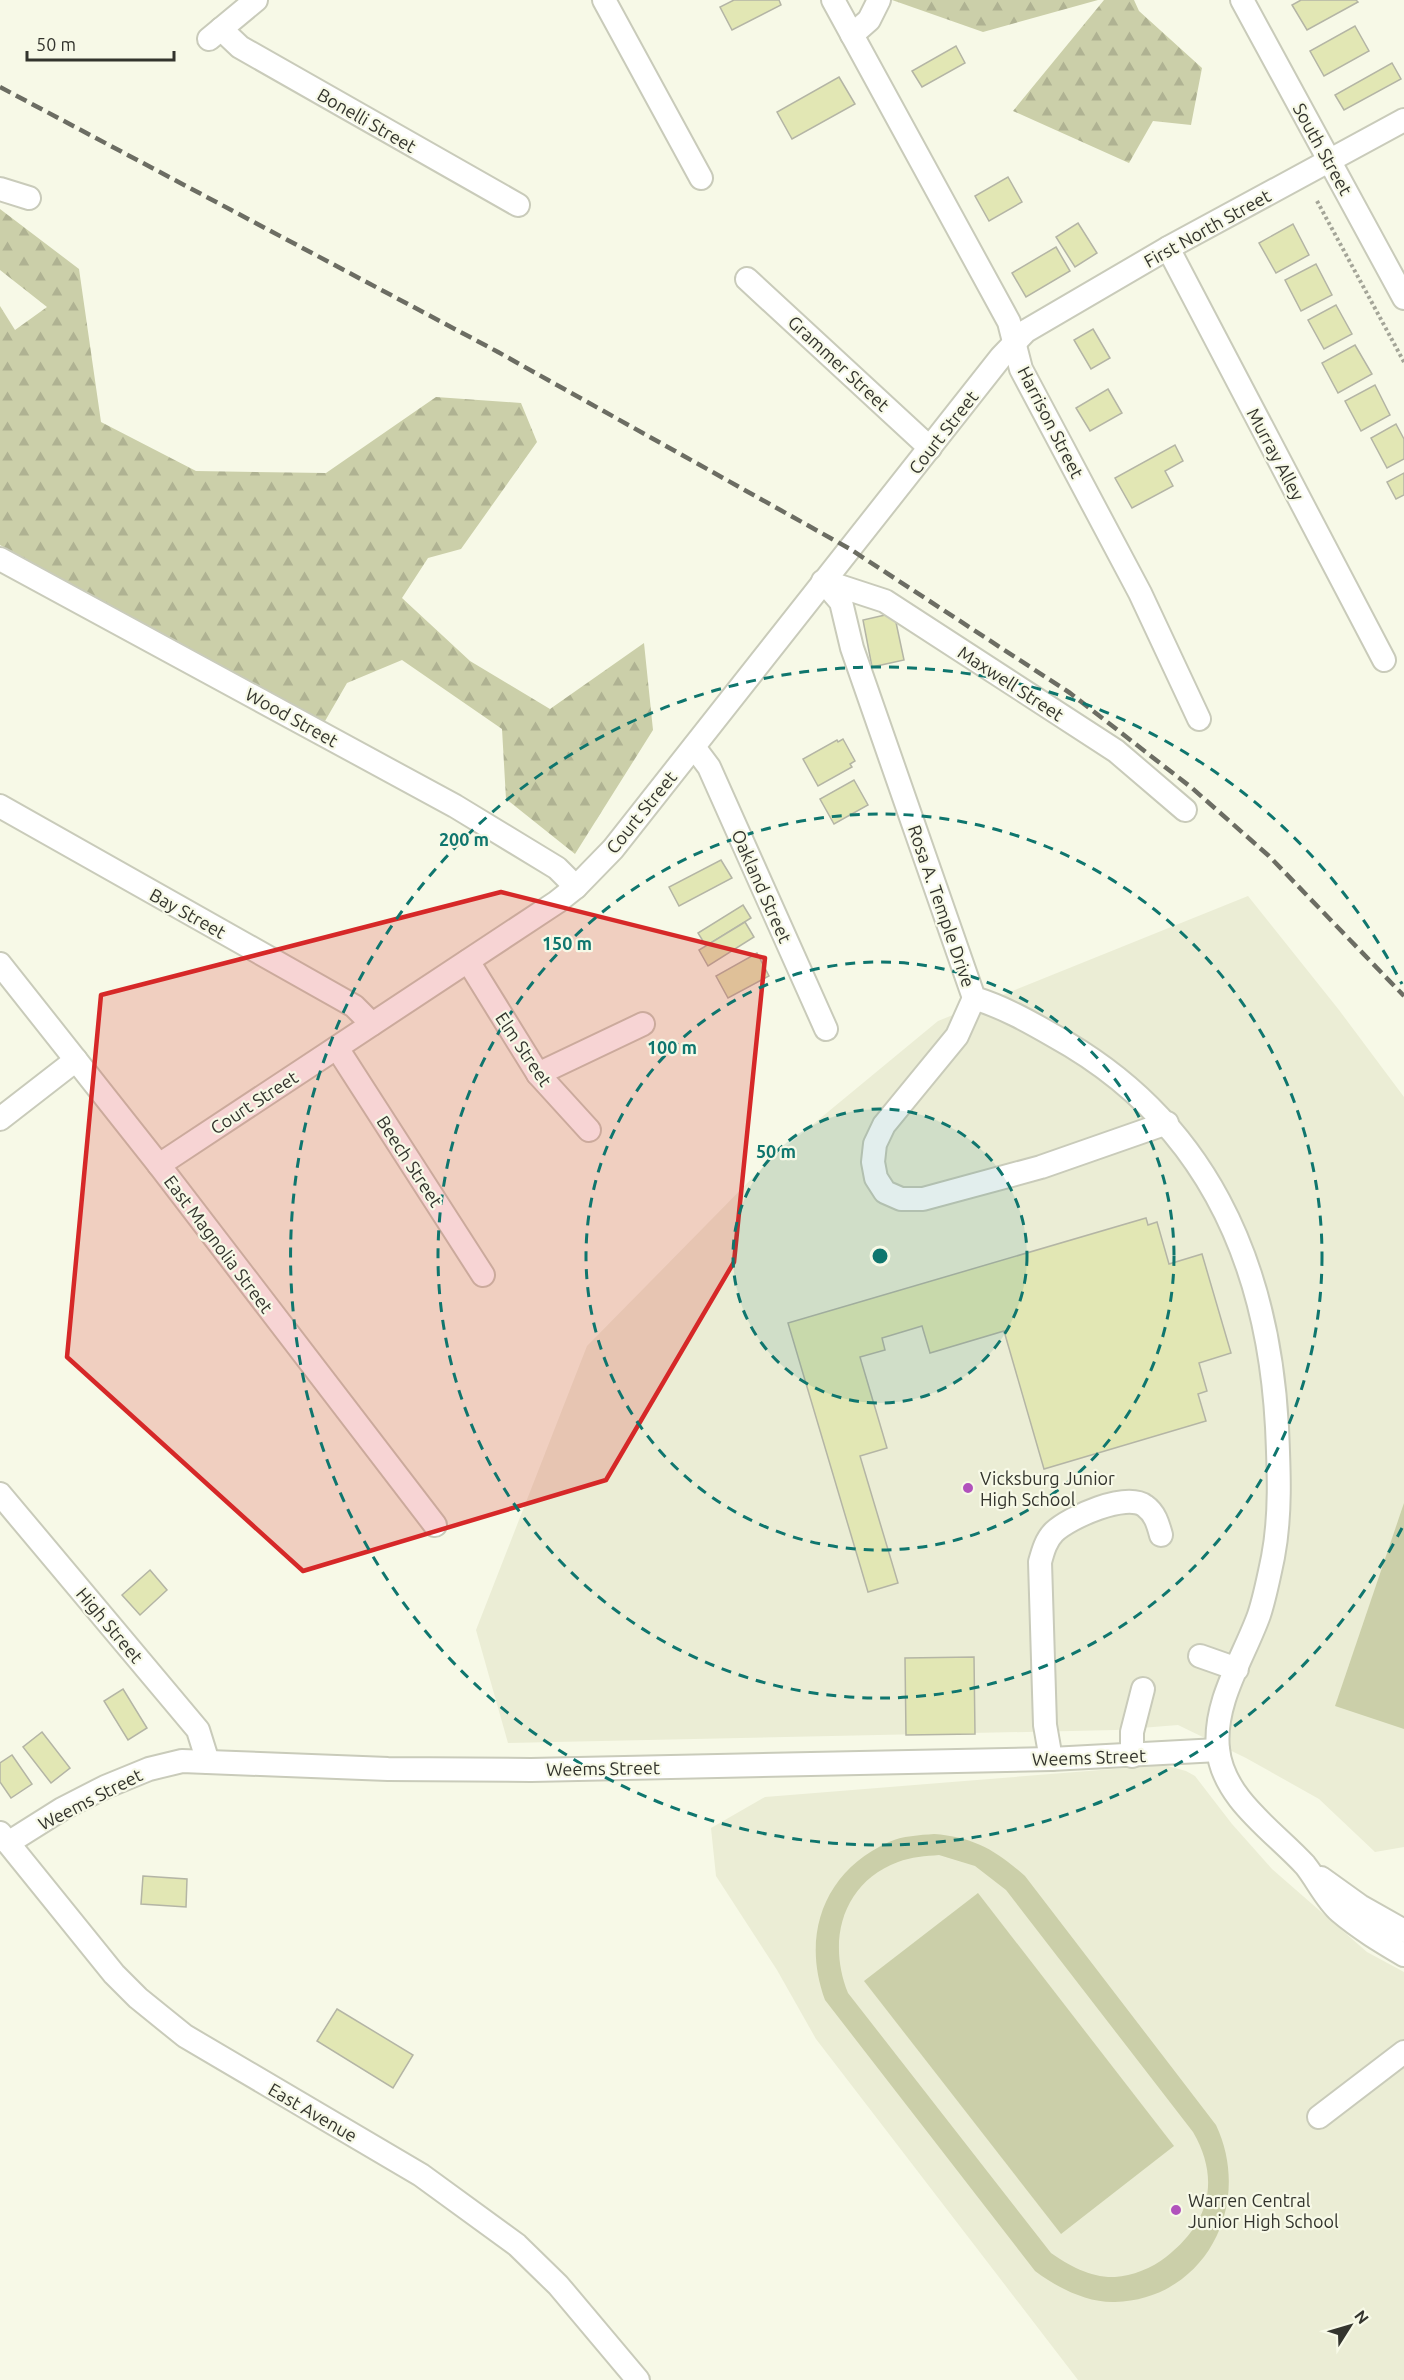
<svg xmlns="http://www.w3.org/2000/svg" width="1404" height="2380" viewBox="0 0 1404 2380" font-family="Ubuntu,sans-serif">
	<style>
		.built { fill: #ebedd5 }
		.green { fill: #cbcfa9; fill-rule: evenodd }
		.forest { fill: url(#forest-firs) }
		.building { fill: #e2e7b4; stroke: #b4b5a5; stroke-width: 1.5 }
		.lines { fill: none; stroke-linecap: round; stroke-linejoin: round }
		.minor-casing { stroke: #c9cbba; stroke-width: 26 }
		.path { stroke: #a4a598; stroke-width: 4; stroke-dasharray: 3 3; stroke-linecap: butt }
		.minor { stroke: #fff; stroke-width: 22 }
		.rail { stroke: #6c6d63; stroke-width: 4.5; stroke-dasharray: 12 6; stroke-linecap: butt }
		.marked { fill: #d62828; fill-opacity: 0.2; stroke: #d62828; stroke-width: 4.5; stroke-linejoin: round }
		.ring { fill: none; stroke: #0f766e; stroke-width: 3; stroke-dasharray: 10 8 }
		.poi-dot { fill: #b152bc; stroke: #f7f9e7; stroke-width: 2 }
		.labels { text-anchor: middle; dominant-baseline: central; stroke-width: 4.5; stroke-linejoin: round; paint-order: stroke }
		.street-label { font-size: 18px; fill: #33342d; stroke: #f7f9e7 }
		.poi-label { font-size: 18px; fill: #33342d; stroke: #f7f9e7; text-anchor: start }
		.centre { fill: #0f766e; stroke: #f7f9e7; stroke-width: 3 }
		.ring-label { font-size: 18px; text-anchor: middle; font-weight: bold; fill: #0f766e; stroke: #f7f9e7; stroke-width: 4.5; stroke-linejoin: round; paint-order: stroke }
	</style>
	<defs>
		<pattern id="forest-firs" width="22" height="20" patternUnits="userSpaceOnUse" patternTransform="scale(1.5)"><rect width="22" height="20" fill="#cbcfa9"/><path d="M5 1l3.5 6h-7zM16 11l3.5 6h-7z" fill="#afb292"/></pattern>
	</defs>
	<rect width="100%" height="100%" fill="#f7f9e7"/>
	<g class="built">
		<polygon points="1248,896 1339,1010 1404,1097 1404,1847 1375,1852 1319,1799 1246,1758 1178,1725 1116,1730 508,1743 476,1630 587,1346 771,1159 938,1021"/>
		<polygon points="1164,1765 1186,1771 1195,1776 1232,1824 1272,1869 1367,1952 1404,1972 1404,2380 1078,2380 816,2039 777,1970 716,1876 711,1828 765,1797"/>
	</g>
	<g class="green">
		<polygon points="1404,1503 1404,1729 1335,1706"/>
		<path d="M934 1834C973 1837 996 1850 1025 1876L1216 2125C1253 2203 1207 2299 1115 2302 1087 2303 1056 2287 1035 2271L825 2000C801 1935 824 1871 889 1842 902 1836 920 1835 934 1834ZM939 1855 975 1866 1006 1890 1193 2132C1221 2180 1209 2224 1166 2257 1152 2268 1132 2276 1115 2277 1092 2278 1069 2266 1051 2253L848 1993C827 1941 842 1883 898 1862 911 1857 926 1856 939 1855Z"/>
		<polygon points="978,1893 1174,2146 1061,2234 864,1981"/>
	</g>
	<g class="forest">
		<polygon points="892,0 1098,0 983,32"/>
		<polygon points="1104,0 1134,0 1139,11 1202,68 1191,125 1153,121 1129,163 1013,111"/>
		<polygon points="0,209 79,269 101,422 196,471 326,473 436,397 521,403 537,442 461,549 428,558 402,598 470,661 550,709 644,643 653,730 575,854 506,799 502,729 402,660 347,683 321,728 0,545 0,306 15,330 47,307 0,270"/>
	</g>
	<g class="building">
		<polygon points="734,0 779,0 781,5 732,30 720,7"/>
		<polygon points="1301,0 1356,0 1358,2 1307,30 1292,5"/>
		<polygon points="1355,26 1369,51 1324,76 1310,51"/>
		<polygon points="956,46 965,63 922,87 912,71"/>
		<polygon points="1392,63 1401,79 1344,110 1335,95"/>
		<polygon points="839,77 855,104 792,139 777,112"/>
		<polygon points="1008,177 1022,202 989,221 975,196"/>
		<polygon points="1078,223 1097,253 1075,267 1056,237"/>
		<polygon points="1293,224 1309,255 1276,273 1259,243"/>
		<polygon points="1056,247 1070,271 1026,297 1012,273"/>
		<polygon points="1316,264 1332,295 1301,311 1285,280"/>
		<polygon points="1336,305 1352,334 1324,349 1308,320"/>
		<polygon points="1093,329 1110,358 1091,369 1074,340"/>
		<polygon points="1355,345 1372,374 1338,393 1322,363"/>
		<polygon points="1375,385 1390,415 1361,431 1345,401"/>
		<polygon points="1108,389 1122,413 1090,431 1076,408"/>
		<polygon points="1396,424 1404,439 1404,459 1387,468 1371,438"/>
		<polygon points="1175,445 1183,461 1165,471 1173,486 1132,508 1115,478"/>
		<polygon points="1404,473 1404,495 1396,499 1387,482"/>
		<polygon points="894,613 904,660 872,667 863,620"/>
		<polygon points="843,739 855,761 850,764 852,767 818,786 803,759 837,740 838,742"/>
		<polygon points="854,780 868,805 834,824 820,799"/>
		<polygon points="721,860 732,878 679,906 669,887"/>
		<polygon points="743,905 751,918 706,946 698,933"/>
		<polygon points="745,922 754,937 708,966 699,950"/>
		<polygon points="757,953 769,976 728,998 716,976"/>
		<polygon points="1146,1218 1148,1225 1157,1222 1169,1264 1202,1254 1231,1353 1199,1363 1207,1391 1198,1394 1206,1421 1044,1469 1004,1331 930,1353 922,1326 882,1338 885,1350 860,1357 887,1448 860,1456 898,1583 868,1592 788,1323"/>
		<polygon points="150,1570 167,1590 140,1615 122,1595"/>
		<polygon points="974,1657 975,1734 906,1735 905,1658"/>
		<polygon points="123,1689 147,1728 128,1740 104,1701"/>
		<polygon points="42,1732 70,1768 51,1783 23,1747"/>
		<polygon points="12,1755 32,1784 11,1798 0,1782 0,1763"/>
		<polygon points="143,1876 187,1879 186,1907 141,1904"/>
		<polygon points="337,2009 413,2055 393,2088 317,2041"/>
	</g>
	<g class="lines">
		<g class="minor-casing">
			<g id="minor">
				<polyline points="604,0 701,178"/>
				<polyline points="833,0 1009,322 1021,369 1140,593 1199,719"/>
				<polyline points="1242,0 1404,298"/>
				<polyline points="221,29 240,47 518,205"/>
				<polyline points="852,35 869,20 879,0"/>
				<polyline points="209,39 256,0"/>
				<polyline points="0,189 29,198"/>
				<polyline points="1168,248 1384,660"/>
				<polyline points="747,279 930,448"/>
				<polyline points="0,559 455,806 557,868 576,887"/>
				<path d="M823 581 841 602 852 648 974 998C1003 1007 1028 1021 1054 1036 1205 1119 1268 1261 1277 1427 1279 1471 1281 1515 1273 1557 1269 1576 1265 1597 1259 1615 1244 1657 1213 1702 1218 1749 1223 1799 1274 1831 1305 1865 1317 1880 1326 1900 1340 1912 1360 1929 1382 1942 1404 1955"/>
				<polyline points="824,581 885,601 1116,751 1185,810"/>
				<polyline points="694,747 709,767 826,1029"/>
				<polyline points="0,806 354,1006 372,1024"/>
				<polyline points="468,961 538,1074 589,1130"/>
				<polyline points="0,964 159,1165 435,1525"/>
				<polyline points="974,998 957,1036 884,1125 875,1144 873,1162 876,1178 885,1192 901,1199 923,1199 1041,1167 1167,1123"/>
				<polyline points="337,1048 483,1275"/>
				<polyline points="538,1074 643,1024"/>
				<polyline points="0,1119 76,1060"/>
				<polyline points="159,1165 557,902 576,887 613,849 1001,357 1026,331 1168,248 1404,120"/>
				<polyline points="0,1494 198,1730 208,1762"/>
				<polyline points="1200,1656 1237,1669"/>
				<polyline points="1132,1756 1132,1732 1143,1689"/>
				<path d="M1051 1759 1045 1725 1040 1562C1043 1551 1046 1540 1054 1532 1070 1517 1126 1492 1145 1506 1155 1513 1158 1524 1161 1535"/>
				<polyline points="0,1833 114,1974 138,1998 185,2036 421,2175 517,2245 558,2285 638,2380"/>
				<polyline points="8,1843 62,1809 105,1787 149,1769 182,1761 388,1769 531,1770 1051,1759 1218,1750"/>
				<polyline points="1321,1878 1360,1906 1404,1931"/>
				<polyline points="1319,2117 1404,2052"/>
			</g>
		</g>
		<polyline class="path" points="1317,201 1404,362"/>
		<use href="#minor" class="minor"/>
		<polyline class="rail" points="0,87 498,352 850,549 1070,693 1192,788 1269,856 1404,996"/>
	</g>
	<path class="marked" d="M501 892 765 958 734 1262 606 1480 303 1571 67 1357 101 995Z"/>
	<circle cx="880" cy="1256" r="147" fill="#0f766e" fill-opacity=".12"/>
	<g class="ring">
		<circle cx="880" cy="1256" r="147"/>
		<circle cx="880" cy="1256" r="294"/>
		<circle cx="880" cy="1256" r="442"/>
		<path d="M1402 1528A589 589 0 1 1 1402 984"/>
	</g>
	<g class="poi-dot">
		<circle cx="968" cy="1488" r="6"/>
		<circle cx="1176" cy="2210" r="6"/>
	</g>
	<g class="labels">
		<g class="street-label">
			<text transform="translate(367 120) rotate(30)">Bonelli Street</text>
			<text transform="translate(1323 149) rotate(61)">South Street</text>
			<text transform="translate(1207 228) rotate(-29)">First North Street</text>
			<text transform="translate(839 363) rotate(43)">Grammer Street</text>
			<text transform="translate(1051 422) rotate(63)">Harrison Street</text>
			<text transform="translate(943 432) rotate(-52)">Court Street</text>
			<text transform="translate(1276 454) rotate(62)">Murray Alley</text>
			<text transform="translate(1011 683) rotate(33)">Maxwell Street</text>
			<text transform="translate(292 717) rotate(29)">Wood Street</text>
			<text transform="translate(641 812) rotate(-51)">Court Street</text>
			<text transform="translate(762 886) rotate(66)">Oakland Street</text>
			<text transform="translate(942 906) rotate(71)">Rosa A. Temple Drive</text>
			<text transform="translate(188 913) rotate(29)">Bay Street</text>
			<text transform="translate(524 1049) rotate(56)">Elm Street</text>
			<text transform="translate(254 1102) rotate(-33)">Court Street</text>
			<text transform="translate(410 1161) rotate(57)">Beech Street</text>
			<text transform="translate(219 1244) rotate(53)">East Magnolia Street</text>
			<text transform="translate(110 1625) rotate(50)">High Street</text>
			<text transform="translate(1089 1757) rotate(-2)">Weems Street</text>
			<text transform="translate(603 1768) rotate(-1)">Weems Street</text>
			<text transform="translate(90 1799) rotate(-27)">Weems Street</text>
			<text transform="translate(313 2112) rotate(30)">East Avenue</text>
		</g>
		<g class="poi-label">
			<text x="980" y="1478">Vicksburg Junior<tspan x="980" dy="21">High School</tspan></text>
			<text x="1188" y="2200">Warren Central<tspan x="1188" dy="21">Junior High School</tspan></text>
		</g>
	</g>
	<circle cx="880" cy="1256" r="9" class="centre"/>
	<g class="ring-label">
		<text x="464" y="846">200 m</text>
		<text x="567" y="950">150 m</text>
		<text x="672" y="1054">100 m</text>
		<text x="776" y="1158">50 m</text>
	</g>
	<g transform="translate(1350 2326) rotate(53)" stroke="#f7f9e7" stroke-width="4.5" paint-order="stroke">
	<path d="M0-4.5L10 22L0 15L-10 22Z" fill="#33342d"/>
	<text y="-9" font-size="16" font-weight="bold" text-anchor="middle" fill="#33342d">N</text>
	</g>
	<path d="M27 51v9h147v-9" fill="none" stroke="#33342d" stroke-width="3"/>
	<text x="36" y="51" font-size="18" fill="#33342d" stroke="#f7f9e7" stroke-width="4.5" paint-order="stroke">50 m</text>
</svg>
